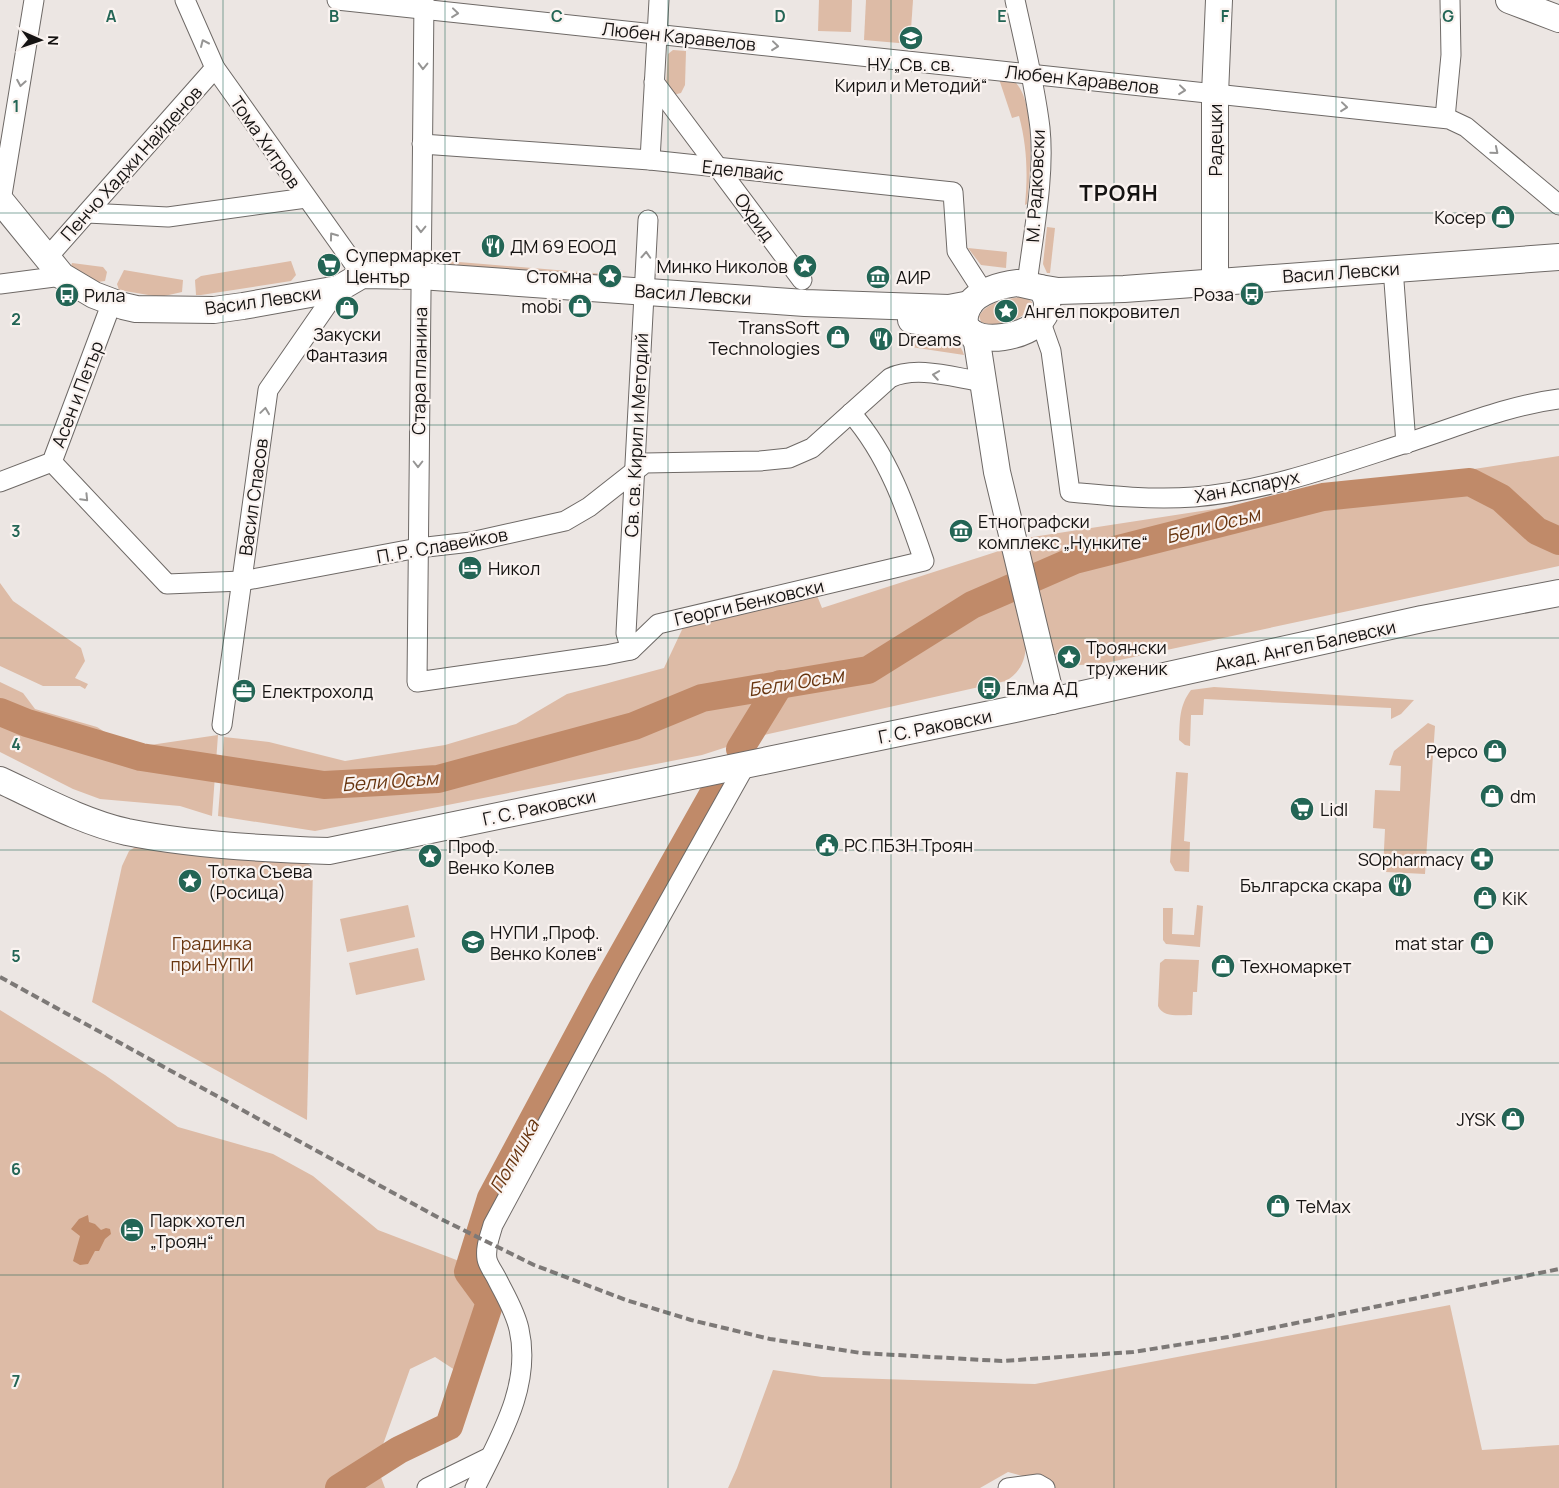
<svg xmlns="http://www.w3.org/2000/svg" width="1559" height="1488" viewBox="0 0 1559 1488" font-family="Manrope,sans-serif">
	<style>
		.green { fill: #ddbba6 }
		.water { fill: #c08a69 }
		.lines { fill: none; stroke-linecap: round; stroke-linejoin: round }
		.river { stroke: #c08a69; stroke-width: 28 }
		.street-casing { stroke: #6e6966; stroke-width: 21 }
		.secondary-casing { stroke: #6e6966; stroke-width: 28 }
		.street { stroke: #fff; stroke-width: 19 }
		.secondary { stroke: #fff; stroke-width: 26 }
		.rail { stroke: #7d7977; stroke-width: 4; stroke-dasharray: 8 4; stroke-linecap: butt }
		.oneway { stroke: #969594 }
		.grid { fill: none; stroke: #236555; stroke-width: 1; stroke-opacity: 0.55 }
		.labels { text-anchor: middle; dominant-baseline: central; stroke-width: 4.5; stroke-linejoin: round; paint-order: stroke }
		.street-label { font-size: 18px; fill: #151312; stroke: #faf3f0 }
		.poi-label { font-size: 18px; fill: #151312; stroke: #faf3f0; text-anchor: start }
		.park-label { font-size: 18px; fill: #693610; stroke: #faf3f0 }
		.water-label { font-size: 19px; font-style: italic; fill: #67340e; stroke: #faf3f0 }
		.district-label { font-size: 22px; font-weight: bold; letter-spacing: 1px; fill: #151312; stroke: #faf3f0 }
		.grid-label { font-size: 16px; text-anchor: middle; font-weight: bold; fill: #236555; stroke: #faf3f0; stroke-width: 4.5; stroke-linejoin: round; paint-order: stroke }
	</style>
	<rect width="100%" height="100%" fill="#ece6e3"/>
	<g class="green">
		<polygon points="819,0 852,0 851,32 818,31"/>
		<polygon points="866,0 913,0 910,44 864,40"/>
		<polygon points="673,50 686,51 685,85 681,93 673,95 666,84 668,54"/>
		<path d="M999 79 1015 82C1037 103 1030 175 1027 204L1025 205C1028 174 1027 146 1019 116L1012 118Z"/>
		<polygon points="1047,227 1055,228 1050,273 1047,273 1043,264"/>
		<polygon points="968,248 1007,252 1006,268 981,265"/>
		<polygon points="291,261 296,275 291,281 201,295 196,295 195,280 201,276"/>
		<polygon points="447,261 617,275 617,277 446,266"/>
		<polygon points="72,263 103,267 107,272 105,281 98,282 71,266"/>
		<polygon points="124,270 183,280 182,292 160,297 119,290 117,284"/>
		<path d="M1019 297 1027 298 1032 302V308C1021 320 997 329 981 322L979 316C986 303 1005 299 1019 297Z"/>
		<path d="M912 333C930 335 959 334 964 355L911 347Z"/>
		<polygon points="1559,456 1559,566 1101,664 1078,665 1073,652 1054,655 1026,538"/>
		<path d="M1002 550 1026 645C1025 662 1020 672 1006 681L764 735 702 755 315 831 218 816 224 737 269 742 345 761 445 745 516 724 567 694 664 668 688 617 814 588 822 608Z"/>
		<polygon points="0,583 13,601 81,648 85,661 75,678 88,684 85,689 80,686 43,686 0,666"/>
		<polygon points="0,682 23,693 35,709 97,727 130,748 218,735 212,816 180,806 100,799 73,789 0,752"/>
		<path d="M1214 687 1414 700 1401 714 1391 719V708L1204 699 1203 715H1191L1190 746 1185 745 1179 740C1180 720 1179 706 1191 690Z"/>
		<polygon points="1428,723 1435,726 1425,874 1386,872 1383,870 1385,829 1373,828 1375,790 1400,791 1401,766 1389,765 1394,751"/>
		<polygon points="1176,772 1188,773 1184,841 1190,842 1189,872 1175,871 1170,862"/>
		<polygon points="717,786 722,789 498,1215 482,1205 677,837 711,788"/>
		<polygon points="137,846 307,863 313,868 307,1120 92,1002 122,866 129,851"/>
		<polygon points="408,905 415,937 347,952 340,919"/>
		<polygon points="1197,905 1203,906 1200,947 1166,944 1163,940 1163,908 1173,908 1172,934 1194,935"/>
		<polygon points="418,948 425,980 356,995 349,963"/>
		<path d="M1165 959 1199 960 1197 992H1193L1192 1015C1180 1015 1163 1018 1158 1006L1160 963Z"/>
		<polygon points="0,1010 105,1075 178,1127 273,1154 313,1176 378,1230 480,1269 479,1287 483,1315 461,1374 435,1357 410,1369 376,1464 385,1488 0,1488"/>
		<polygon points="1450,1305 1482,1450 1559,1445 1559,1488 1055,1488 1053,1484 1008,1472 980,1488 728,1488 737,1468 773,1370 822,1377 1035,1384"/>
	</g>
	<polygon class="water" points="88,1215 89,1222 95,1224 101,1230 106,1228 110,1229 111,1234 105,1239 99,1251 95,1251 88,1264 80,1265 73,1261 80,1236 71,1229 79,1219"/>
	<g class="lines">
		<g class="river">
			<polyline points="0,712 27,723 141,757 324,785 438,779 634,726 702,698 868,670 972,605 1075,560 1323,497 1470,482 1501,498 1537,531 1559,541"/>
			<polyline points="740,749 780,684"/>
			<polyline points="339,1488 399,1450 449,1426 490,1302 468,1272 491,1198 602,991 716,789"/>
		</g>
		<g class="street-casing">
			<g id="street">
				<polyline points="185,0 215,68 362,275"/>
				<polyline points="337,0 1449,119 1466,127 1559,205"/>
				<path d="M424 0 417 682 606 655 631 650 658 624 924 561C906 508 888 455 851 413"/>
				<path d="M1015 0C1024 42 1035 85 1040 128 1045 176 1033 235 1027 284"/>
				<polyline points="654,82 802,280"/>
				<polyline points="1445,118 1451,55 1450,0"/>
				<polyline points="422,144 650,160 953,192 957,251 984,293"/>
				<polyline points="650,160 659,0"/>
				<polyline points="1,201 34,0"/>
				<polyline points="87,213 168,217 306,198"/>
				<polyline points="46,259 215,68"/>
				<polyline points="1393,268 1406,444"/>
				<polyline points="0,284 62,276"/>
				<path d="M1040 320 1051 351 1070 492C1111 496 1153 500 1194 497 1266 491 1335 466 1403 444 1455 428 1504 406 1559 399"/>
				<path d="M52 462 167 584 242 581 418 548 471 542 565 521 589 507 645 463 760 461 789 458 812 448 890 378C917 365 955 378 984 382"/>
				<polyline points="0,482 52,462 112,302"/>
				<polyline points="631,650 626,633 648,220"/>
				<polyline points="222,725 268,390 338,289"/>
				<polyline points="427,1488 490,1457"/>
				<path d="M475 1488C499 1439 532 1386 519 1329 515 1311 505 1295 497 1279 494 1273 488 1265 487 1259 485 1247 490 1236 493 1225L631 969 746 764"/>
				<polyline points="1008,1488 1038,1484 1045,1488"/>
			</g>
		</g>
		<g class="secondary-casing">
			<g id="secondary">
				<polyline points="1509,0 1559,19"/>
				<polyline points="0,200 62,276 94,295 123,306 136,309 214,310 243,306 338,289 362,275 420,276 805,303 949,308 970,304"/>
				<polyline points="1215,281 1215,94 1219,0"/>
				<path d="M1018 283 1040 288C1042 291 1045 294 1046 298 1060 340 944 357 968 307 976 291 1002 285 1018 283Z"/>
				<polyline points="1040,288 1058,291 1124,289 1559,257"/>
				<polyline points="911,320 961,329 971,332 977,342 997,472 1052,701"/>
				<path d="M0 780C41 799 83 822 127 832 191 845 264 849 329 851L1015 709 1422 619 1559 593"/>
			</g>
		</g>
		<use href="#street" class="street"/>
		<use href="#secondary" class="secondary"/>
		<polyline class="rail" points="0,977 439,1218 534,1265 626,1300 691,1320 770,1339 861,1353 1002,1361 1133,1352 1228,1337 1559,1269"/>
	</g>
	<defs><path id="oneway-chevron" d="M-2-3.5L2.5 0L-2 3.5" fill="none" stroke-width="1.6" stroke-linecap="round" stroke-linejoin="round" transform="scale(1.25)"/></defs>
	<g class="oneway">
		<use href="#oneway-chevron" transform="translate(455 13) rotate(6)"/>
		<use href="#oneway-chevron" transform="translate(204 43) rotate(-114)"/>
		<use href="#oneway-chevron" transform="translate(775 46) rotate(6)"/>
		<use href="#oneway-chevron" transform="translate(423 66) rotate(91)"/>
		<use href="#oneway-chevron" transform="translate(21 83) rotate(100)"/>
		<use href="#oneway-chevron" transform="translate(1182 90) rotate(6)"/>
		<use href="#oneway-chevron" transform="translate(1344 107) rotate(6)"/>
		<use href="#oneway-chevron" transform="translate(1495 151) rotate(40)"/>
		<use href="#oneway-chevron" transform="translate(421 229) rotate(91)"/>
		<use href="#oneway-chevron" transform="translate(333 236) rotate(-126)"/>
		<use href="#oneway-chevron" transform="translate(646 255) rotate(-87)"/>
		<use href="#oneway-chevron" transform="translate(936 375) rotate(-171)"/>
		<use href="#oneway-chevron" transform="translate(265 411) rotate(-82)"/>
		<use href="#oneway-chevron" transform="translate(418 464) rotate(90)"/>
		<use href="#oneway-chevron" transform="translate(85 498) rotate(46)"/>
	</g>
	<path class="grid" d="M223 0V1488M445 0V1488M668 0V1488M891 0V1488M1114 0V1488M1336 0V1488M0 213H1559M0 425H1559M0 638H1559M0 850H1559M0 1063H1559M0 1275H1559"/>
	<defs>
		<g id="school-disc" transform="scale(1.25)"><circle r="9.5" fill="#236555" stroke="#faf3f0"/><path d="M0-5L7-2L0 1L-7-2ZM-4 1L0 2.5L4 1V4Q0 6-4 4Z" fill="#fff"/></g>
		<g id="shop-disc" transform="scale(1.25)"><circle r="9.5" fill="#236555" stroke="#faf3f0"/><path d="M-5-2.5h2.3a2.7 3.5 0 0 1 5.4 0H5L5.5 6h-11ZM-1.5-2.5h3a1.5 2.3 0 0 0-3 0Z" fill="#fff"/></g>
		<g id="restaurant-disc" transform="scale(1.25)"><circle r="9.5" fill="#236555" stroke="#faf3f0"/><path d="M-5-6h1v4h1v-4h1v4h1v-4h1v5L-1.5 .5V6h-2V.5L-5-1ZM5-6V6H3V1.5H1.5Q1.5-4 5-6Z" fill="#fff"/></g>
		<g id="supermarket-disc" transform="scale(1.25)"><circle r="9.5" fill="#236555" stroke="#faf3f0"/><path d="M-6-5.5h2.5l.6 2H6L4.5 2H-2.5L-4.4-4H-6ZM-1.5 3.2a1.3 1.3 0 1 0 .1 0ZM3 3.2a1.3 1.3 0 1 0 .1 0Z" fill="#fff"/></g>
		<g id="sight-disc" transform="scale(1.25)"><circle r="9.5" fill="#236555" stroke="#faf3f0"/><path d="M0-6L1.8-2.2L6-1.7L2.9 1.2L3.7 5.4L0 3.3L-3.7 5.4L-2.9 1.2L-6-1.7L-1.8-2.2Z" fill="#fff"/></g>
		<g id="museum-disc" transform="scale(1.25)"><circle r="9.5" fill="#236555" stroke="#faf3f0"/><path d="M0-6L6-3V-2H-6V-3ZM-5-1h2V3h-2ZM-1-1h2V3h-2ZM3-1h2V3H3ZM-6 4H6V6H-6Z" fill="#fff"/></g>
		<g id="bus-disc" transform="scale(1.25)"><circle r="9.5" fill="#236555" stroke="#faf3f0"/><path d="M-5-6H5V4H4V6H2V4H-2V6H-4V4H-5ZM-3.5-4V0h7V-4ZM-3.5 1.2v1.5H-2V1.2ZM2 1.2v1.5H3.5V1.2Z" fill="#fff"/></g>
		<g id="hotel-disc" transform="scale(1.25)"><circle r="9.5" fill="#236555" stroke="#faf3f0"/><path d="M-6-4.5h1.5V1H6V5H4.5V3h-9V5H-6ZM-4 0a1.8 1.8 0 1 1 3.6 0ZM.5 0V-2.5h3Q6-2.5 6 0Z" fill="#fff"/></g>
		<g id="office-disc" transform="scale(1.25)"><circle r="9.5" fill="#236555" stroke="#faf3f0"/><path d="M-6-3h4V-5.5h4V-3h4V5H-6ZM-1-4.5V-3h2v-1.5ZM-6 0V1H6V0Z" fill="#fff"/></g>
		<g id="civic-disc" transform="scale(1.25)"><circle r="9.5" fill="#236555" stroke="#faf3f0"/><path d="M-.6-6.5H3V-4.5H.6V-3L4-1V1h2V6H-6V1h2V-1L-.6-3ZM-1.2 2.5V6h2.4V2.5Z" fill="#fff"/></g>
		<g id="pharmacy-disc" transform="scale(1.25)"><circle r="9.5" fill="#236555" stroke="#faf3f0"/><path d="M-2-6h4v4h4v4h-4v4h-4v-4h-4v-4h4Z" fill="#fff"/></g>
	</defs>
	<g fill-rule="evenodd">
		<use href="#school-disc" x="911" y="38"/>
		<use href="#shop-disc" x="1503" y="217"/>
		<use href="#restaurant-disc" x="493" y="246"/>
		<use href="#supermarket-disc" x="329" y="265"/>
		<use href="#sight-disc" x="805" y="266"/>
		<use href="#sight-disc" x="610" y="276"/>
		<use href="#museum-disc" x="878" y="277"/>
		<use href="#bus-disc" x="1252" y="294"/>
		<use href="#bus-disc" x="67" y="295"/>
		<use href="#shop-disc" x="580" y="306"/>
		<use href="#shop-disc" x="347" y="308"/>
		<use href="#sight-disc" x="1006" y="311"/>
		<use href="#shop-disc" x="838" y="337"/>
		<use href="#restaurant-disc" x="881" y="339"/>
		<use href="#museum-disc" x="961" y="531"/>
		<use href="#hotel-disc" x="470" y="568"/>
		<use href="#sight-disc" x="1069" y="657"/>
		<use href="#bus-disc" x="989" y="688"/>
		<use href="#office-disc" x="244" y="691"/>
		<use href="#shop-disc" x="1495" y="751"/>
		<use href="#shop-disc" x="1492" y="796"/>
		<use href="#supermarket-disc" x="1302" y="809"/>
		<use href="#civic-disc" x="827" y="845"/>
		<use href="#sight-disc" x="430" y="856"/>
		<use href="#pharmacy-disc" x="1482" y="859"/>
		<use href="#sight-disc" x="190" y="881"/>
		<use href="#restaurant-disc" x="1400" y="885"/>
		<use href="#shop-disc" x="1485" y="898"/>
		<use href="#school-disc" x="473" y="942"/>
		<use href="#shop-disc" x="1482" y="943"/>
		<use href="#shop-disc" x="1223" y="966"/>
		<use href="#shop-disc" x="1513" y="1119"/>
		<use href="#shop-disc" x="1278" y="1206"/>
		<use href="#hotel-disc" x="132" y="1230"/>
	</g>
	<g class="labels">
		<g class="street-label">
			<text transform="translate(679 36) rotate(6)">Любен Каравелов</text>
			<text transform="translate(1082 79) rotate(6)">Любен Каравелов</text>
			<text transform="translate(1215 140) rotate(-90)">Радецки</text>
			<text transform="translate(266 142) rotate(55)">Тома Хитров</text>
			<text transform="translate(131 163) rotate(-48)">Пенчо Хаджи Найденов</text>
			<text transform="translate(743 170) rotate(6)">Еделвайс</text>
			<text transform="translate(1035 186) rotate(-87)">М. Радковски</text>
			<text transform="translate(755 217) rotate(54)">Охрид</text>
			<text transform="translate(1341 272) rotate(-4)">Васил Левски</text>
			<text transform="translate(693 294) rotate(4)">Васил Левски</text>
			<text transform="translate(263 300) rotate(-8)">Васил Левски</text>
			<text transform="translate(419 371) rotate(-89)">Стара планина</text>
			<text transform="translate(77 394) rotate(-69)">Асен и Петър</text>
			<text transform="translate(636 435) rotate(-87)">Св. св. Кирил и Методий</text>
			<text transform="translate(1247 486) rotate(-11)">Хан Аспарух</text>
			<text transform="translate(253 497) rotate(-82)">Васил Спасов</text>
			<text transform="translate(442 545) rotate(-10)">П. Р. Славейков</text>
			<text transform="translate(749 602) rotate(-13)">Георги Бенковски</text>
			<text transform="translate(1305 645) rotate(-12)">Акад. Ангел Балевски</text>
			<text transform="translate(935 726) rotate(-11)">Г. С. Раковски</text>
			<text transform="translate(539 807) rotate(-12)">Г. С. Раковски</text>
		</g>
		<g class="poi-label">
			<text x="911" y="64" text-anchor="middle">НУ „Св. св.<tspan x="911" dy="21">Кирил и Методий“</tspan></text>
			<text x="1486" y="217" text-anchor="end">Косер</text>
			<text x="510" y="246">ДМ 69 ЕООД</text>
			<text x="346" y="255">Супермаркет<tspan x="346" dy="21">Център</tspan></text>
			<text x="788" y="266" text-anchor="end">Минко Николов</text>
			<text x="592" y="276" text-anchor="end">Стомна</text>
			<text x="896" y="277">АИР</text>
			<text x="1234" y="294" text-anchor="end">Роза</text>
			<text x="84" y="295">Рила</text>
			<text x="562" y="306" text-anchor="end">mobi</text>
			<text x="1024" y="311">Ангел покровител</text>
			<text x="820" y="327" text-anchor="end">TransSoft<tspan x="820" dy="21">Technologies</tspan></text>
			<text x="347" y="334" text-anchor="middle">Закуски<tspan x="347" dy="21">Фантазия</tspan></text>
			<text x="898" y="339">Dreams</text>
			<text x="978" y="521">Етнографски<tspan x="978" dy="21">комплекс „Нунките“</tspan></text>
			<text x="488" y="568">Никол</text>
			<text x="1086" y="647">Троянски<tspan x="1086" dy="21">труженик</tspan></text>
			<text x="1006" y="688">Елма АД</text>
			<text x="262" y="691">Електрохолд</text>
			<text x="1478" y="751" text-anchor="end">Pepco</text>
			<text x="1510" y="796">dm</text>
			<text x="1320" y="809">Lidl</text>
			<text x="844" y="845">РС ПБЗН Троян</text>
			<text x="448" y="846">Проф.<tspan x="448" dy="21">Венко Колев</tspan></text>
			<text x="1464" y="859" text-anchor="end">SOpharmacy</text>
			<text x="208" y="871">Тотка Съева<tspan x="208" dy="21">(Росица)</tspan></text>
			<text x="1382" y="885" text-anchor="end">Българска скара</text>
			<text x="1502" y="898">KiK</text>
			<text x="490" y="932">НУПИ „Проф.<tspan x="490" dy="21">Венко Колев“</tspan></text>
			<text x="1464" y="943" text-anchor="end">mat star</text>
			<text x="1240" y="966">Техномаркет</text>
			<text x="1496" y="1119" text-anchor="end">JYSK</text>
			<text x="1296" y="1206">ТеМах</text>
			<text x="150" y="1220">Парк хотел<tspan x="150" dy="21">„Троян“</tspan></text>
		</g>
		<g class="park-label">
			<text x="212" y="943">Градинка<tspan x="212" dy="21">при НУПИ</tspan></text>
		</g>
		<g class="water-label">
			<text transform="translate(1213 525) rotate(-14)">Бели Осъм</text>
			<text transform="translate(796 682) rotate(-9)">Бели Осъм</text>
			<text transform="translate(390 781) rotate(-4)">Бели Осъм</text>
			<text transform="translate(514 1156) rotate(-61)">Попишка</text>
		</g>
		<g class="district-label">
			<text x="1119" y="193">ТРОЯН</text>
		</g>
	</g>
	<g class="grid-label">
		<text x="111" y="22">A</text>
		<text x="334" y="22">B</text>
		<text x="557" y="22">C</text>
		<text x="780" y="22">D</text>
		<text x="1002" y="22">E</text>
		<text x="1225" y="22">F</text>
		<text x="1448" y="22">G</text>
		<text x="16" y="112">1</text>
		<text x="16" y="325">2</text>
		<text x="16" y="537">3</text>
		<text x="16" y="750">4</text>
		<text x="16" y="962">5</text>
		<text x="16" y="1175">6</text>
		<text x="16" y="1387">7</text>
	</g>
	<g transform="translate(40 40) rotate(92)" stroke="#faf3f0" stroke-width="4" paint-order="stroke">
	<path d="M0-4L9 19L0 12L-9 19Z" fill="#151312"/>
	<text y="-8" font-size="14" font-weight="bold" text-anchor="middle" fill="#151312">N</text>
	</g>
</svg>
